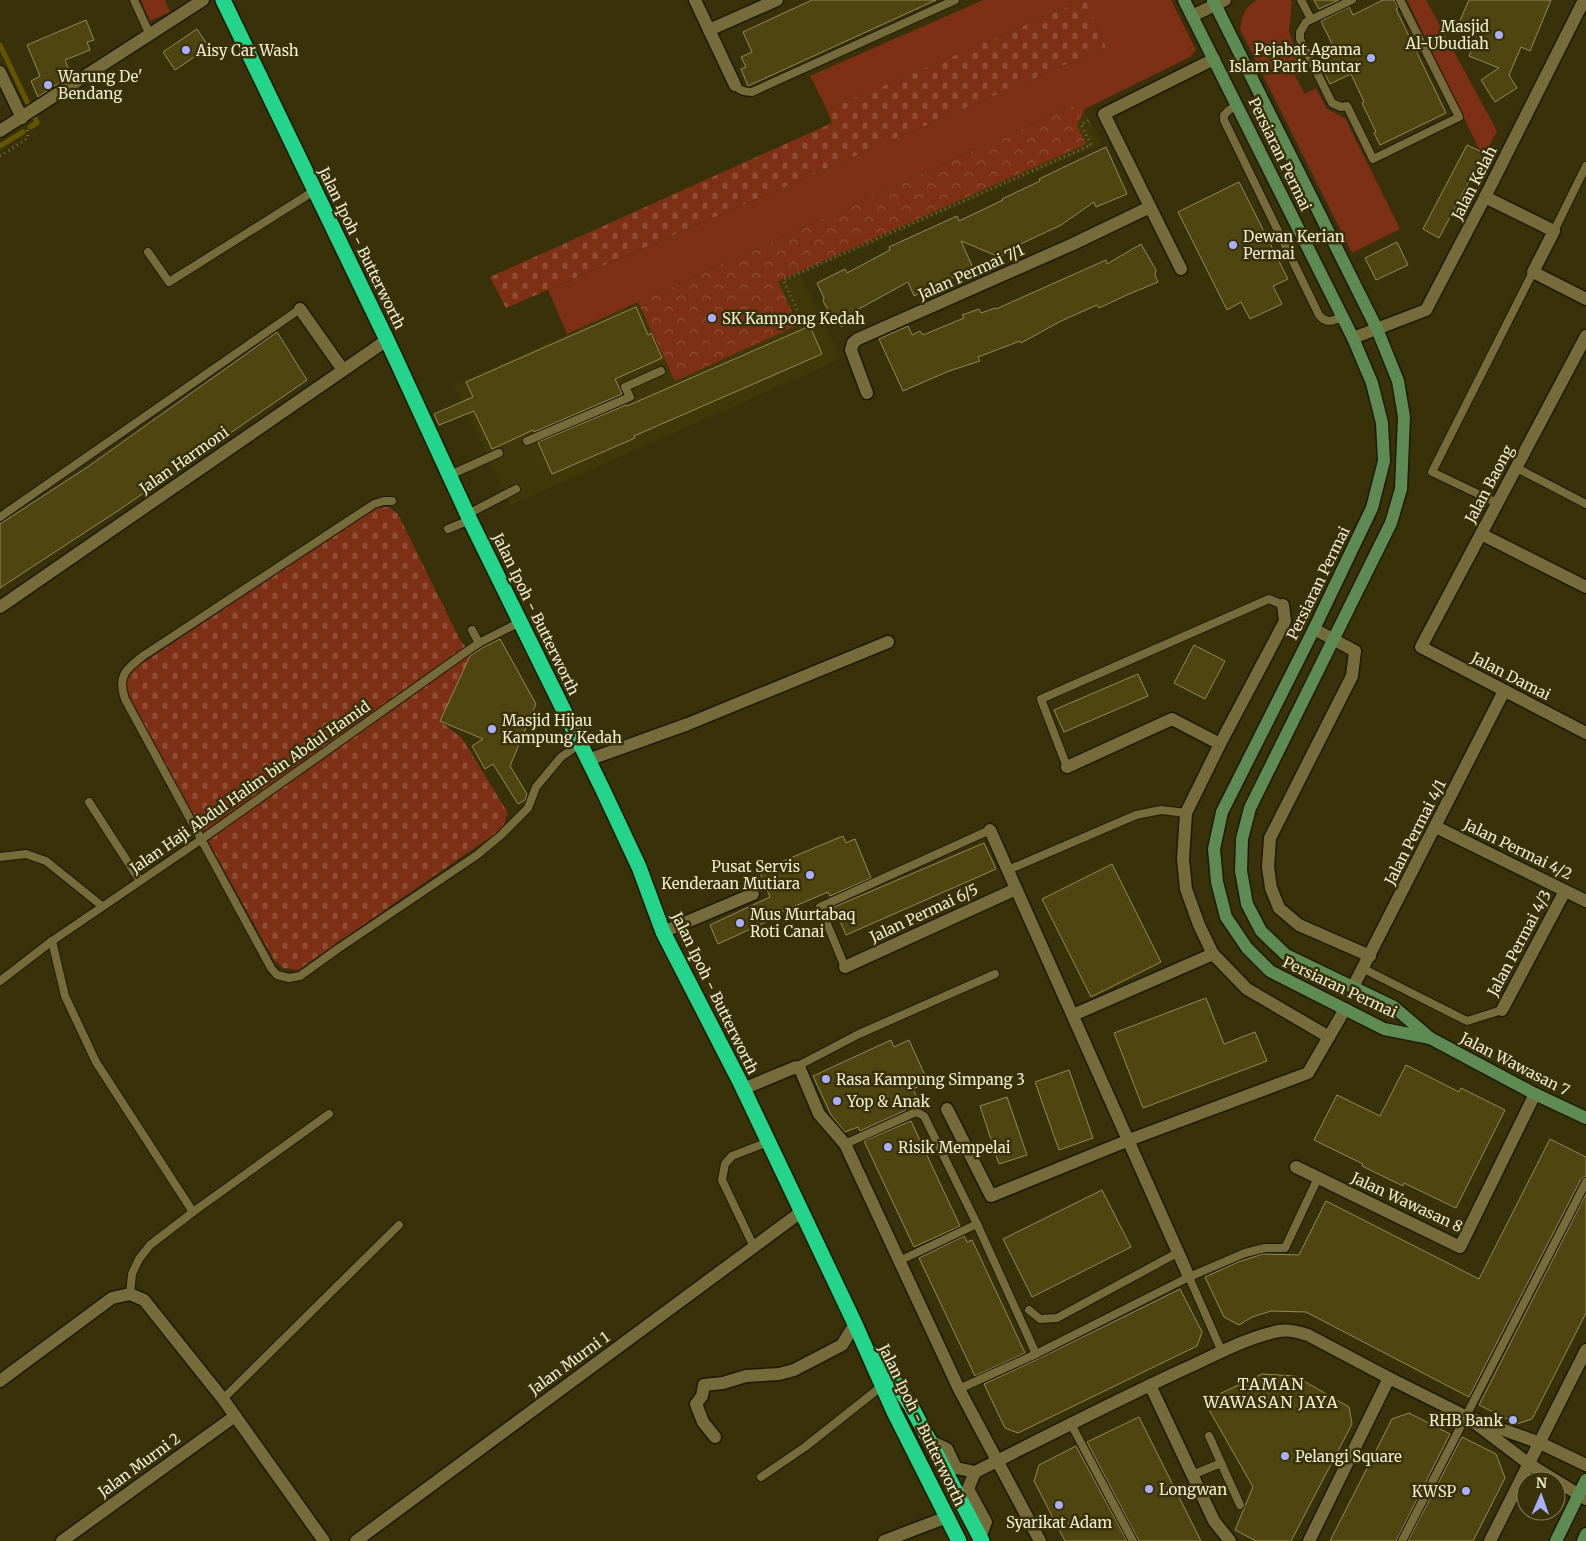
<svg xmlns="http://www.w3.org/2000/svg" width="1586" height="1541" viewBox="0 0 1586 1541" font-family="Merriweather,serif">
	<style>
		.built { fill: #403809 }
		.grass { fill: #7d3015 }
		.cemetery { fill: url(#cemetery-stones) }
		.park { fill: url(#park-crowns) }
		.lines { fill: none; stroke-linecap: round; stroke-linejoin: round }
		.stream { stroke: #645600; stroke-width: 5 }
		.building { fill: #4f4510; stroke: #938957 }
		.lane-casing { stroke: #1e1901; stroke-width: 10 }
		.street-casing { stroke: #1e1901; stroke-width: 15 }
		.secondary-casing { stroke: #1e1901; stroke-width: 15 }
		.highway-casing { stroke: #1e1901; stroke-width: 18 }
		.path { stroke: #76704d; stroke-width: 3; stroke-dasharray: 1 4; stroke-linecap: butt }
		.lane { stroke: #766c3b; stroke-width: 8 }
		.street { stroke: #766c3b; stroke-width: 12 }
		.secondary { stroke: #5e8b53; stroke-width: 12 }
		.highway { stroke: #25d48b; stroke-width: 15 }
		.poi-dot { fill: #a8b0fc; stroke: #38310a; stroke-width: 2 }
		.labels { text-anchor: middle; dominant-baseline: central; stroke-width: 5; stroke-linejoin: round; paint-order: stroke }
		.poi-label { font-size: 15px; fill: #f0ecd2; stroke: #38310a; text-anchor: start }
		.street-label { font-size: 15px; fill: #f0ecd2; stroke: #38310a }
		.neighbourhood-label { font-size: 16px; letter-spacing: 1px; fill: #f0ecd2; stroke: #38310a }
	</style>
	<defs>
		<pattern id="cemetery-stones" width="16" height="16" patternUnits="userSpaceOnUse" patternTransform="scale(1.25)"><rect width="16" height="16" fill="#7d3015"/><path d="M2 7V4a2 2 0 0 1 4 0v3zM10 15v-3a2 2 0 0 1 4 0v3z" fill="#904e36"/></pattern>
		<pattern id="park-crowns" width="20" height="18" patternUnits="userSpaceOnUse" patternTransform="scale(1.25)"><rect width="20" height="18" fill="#7d3015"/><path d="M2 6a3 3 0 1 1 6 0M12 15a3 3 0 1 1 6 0" fill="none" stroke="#904e36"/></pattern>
	</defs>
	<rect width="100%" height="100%" fill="#38310a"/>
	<polygon class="built" points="1081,102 1101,144 800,275 841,359 511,505 454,385"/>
	<g class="grass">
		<polygon points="141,0 165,0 170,12 150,21"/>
		<polygon points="983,0 1084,0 827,110 810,76"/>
		<polygon points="1086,0 1171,0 1196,50 1190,57 1085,109 1081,102 567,334 548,290 1106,47"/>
		<path d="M1257 0H1290L1292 2 1289 31 1295 49 1306 69 1295 76 1305 94 1316 88 1327 109 1345 118 1400 229 1352 253 1240 29C1242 16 1245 6 1257 0Z"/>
		<polygon points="1407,0 1426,0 1497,131 1485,154 1480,151"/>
	</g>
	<g class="cemetery">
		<polygon points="1084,0 1086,0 1106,47 506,308 490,277 832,123 827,110"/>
		<polygon points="389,507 398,514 460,640 471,653 440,721 462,738 508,813 502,829 298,970 283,968 274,960 127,695 126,681 131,671 375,508"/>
	</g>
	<polygon class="park" points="1081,102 1085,109 1077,125 1086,144 778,281 798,325 675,381 638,302"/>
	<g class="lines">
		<g class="stream">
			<polyline points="0,45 30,108"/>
			<polyline points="30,127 37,123 35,118"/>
			<polyline points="0,146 23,132"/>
		</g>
	</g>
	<g class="building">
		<polygon points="812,0 936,0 748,86 741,69 746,67 741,57 752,52 743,32"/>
		<polygon points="1314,0 1339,0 1319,9"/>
		<polygon points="1383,0 1394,0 1398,8 1396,9 1446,113 1380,145 1374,133 1376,132 1362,103 1364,102 1351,74 1330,84 1318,60 1336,52 1321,21 1349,7 1353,15"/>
		<polygon points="1469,0 1551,0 1530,51 1521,47 1509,75 1517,88 1495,102 1481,80 1499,68 1469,56 1473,47 1459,41 1465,28 1458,25"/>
		<polygon points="86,20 94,40 87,42 90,50 65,60 71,75 38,97 31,81 40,76 27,45"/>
		<polygon points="197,29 209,47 175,70 163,52"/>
		<polygon points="1467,145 1484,153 1439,238 1423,229"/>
		<polygon points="1106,147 1127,194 1096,207 1094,202 1061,225 1008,250 1010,254 997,256 961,241 973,268 914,296 908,282 855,311 859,318 841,327 837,317 833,319 823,301 824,298 817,283 845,269 847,273 890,250 889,247 957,216 959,221 1003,200 1002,199 1040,181 1039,179"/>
		<polygon points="1239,182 1288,279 1273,286 1282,304 1250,319 1241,302 1227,310 1178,212"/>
		<polygon points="1397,242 1408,265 1376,280 1365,258"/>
		<polygon points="1141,244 1156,270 1155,275 1158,282 1129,294 1099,308 1097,305 1061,321 1021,343 1020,341 978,357 980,361 949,371 903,391 879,339 908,326 912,335 920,331 923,335 964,318 962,315 979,309 981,313 995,308 996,309 1106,260 1107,264"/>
		<polygon points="636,307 648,335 651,333 662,358 615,379 622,394 534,432 533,430 492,449 474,411 439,425 434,414 473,397 466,382"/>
		<polygon points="810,326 822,354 634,436 635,438 552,474 538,442 626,405 627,406"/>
		<polygon points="277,332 307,380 119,510 0,588 0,524 89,466"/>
		<polygon points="500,639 536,704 510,766 527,794 525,800 518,804 493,764 485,769 472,746 483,739 440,721 470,656 482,648"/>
		<polygon points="1194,645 1225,661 1205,699 1174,683"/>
		<polygon points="1138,674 1148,696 1064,732 1054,710"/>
		<polygon points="843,836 846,843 855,839 871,878 830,896 828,892 769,917 770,920 718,944 710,925 770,897 759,871"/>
		<polygon points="984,843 996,869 846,935 834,907"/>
		<polygon points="1112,864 1161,962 1091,997 1042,899"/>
		<polygon points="1206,998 1224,1044 1255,1032 1267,1061 1143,1108 1114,1033"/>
		<polygon points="891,1040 894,1047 909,1040 928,1082 913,1089 919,1102 905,1108 906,1110 860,1131 858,1127 845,1132 831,1115 813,1076"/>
		<polygon points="1406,1065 1459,1092 1461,1088 1505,1110 1456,1208 1404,1183 1403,1186 1362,1166 1363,1164 1314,1140 1337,1095 1380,1116"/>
		<polygon points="1069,1070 1093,1138 1059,1150 1035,1082"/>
		<polygon points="1007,1097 1027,1155 999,1164 980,1106"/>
		<polygon points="911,1121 960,1226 914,1247 864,1141"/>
		<polygon points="1550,1139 1586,1157 1586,1176 1581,1179 1469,1397 1306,1312 1271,1311 1252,1317 1239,1325 1224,1317 1205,1277 1238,1262 1263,1254 1299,1255 1326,1201 1479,1279"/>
		<polygon points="1102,1190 1131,1247 1032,1297 1003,1239"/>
		<polygon points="1586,1194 1586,1313 1532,1419 1517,1424 1479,1405"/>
		<polygon points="964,1236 967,1242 972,1240 1025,1353 975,1376 919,1258"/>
		<polygon points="1180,1289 1202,1332 1197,1346 1018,1433 1005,1428 984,1384 1038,1359"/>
		<polygon points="1262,1374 1295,1376 1349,1407 1352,1424 1291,1541 1256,1541 1235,1530 1253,1487 1204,1401"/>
		<polygon points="1409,1413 1450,1434 1396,1541 1330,1541 1392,1419"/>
		<polygon points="1139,1417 1201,1541 1139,1541 1087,1442"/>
		<polygon points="1462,1437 1496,1454 1505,1478 1473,1541 1408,1541"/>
		<polygon points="1076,1446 1127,1541 1065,1541 1034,1481 1039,1465"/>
	</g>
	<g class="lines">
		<g class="lane-casing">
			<g id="lane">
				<polyline points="134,0 150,35"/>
				<polyline points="1301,0 1311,19"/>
				<polyline points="1352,0 1306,22 1300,32 1300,39 1332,103 1341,107 1347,106 1373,159 1459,117 1400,0"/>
				<path d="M735 85C740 91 745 92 752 92L955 0"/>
				<path d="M1237 106 1229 110 1224 115V120L1319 315C1326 324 1333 321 1342 317"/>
				<polyline points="1554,231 1586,166"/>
				<polyline points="148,252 169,282 314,191"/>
				<polyline points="527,441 630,397 625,387 661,371"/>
				<polyline points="1515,467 1586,504"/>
				<polyline points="450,475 499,453"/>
				<path d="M392 501H384L374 504 143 656C126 669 117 676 125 699L271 968 277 975 289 978 300 976 339 948 477 855 500 836 528 808 536 787 561 757 580 744"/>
				<polyline points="1497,503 1432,472 1533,272"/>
				<polyline points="468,514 516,489"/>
				<polyline points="0,517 300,309"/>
				<polyline points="448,529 470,520"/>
				<polyline points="472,630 479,643"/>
				<polyline points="1067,767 1041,699 1269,599 1283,605"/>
				<polyline points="89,802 140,881"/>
				<polyline points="0,857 26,854 46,861 102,906"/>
				<polyline points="1008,870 1136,815 1161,810 1186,813"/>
				<polyline points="52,941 65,996 96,1062 193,1212"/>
				<polyline points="845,967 820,907 990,830"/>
				<polyline points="1364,969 1467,1021 1502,1010"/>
				<polyline points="0,981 52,941 202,839 463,654 479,643 520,622"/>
				<polyline points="796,1067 859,1034 995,974"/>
				<polyline points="845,1144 916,1112 924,1116 977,1224"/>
				<polyline points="754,1247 722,1180 725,1164 732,1156 768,1142"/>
				<polyline points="899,1261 977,1224 1036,1354"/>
				<polyline points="1189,1277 1222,1352"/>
				<polyline points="130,1294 132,1274 139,1259 150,1245 193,1212 329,1114"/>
				<polyline points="1029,1310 1040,1319 1057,1318 1179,1252"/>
				<polyline points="959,1389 1036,1354 1189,1277 1245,1253 1265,1248 1285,1248 1318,1178"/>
				<polyline points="223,1399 399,1225"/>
				<polyline points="1071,1424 1133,1541"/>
				<polyline points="1209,1436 1240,1505"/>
				<polyline points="1192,1475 1221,1463"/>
				<polyline points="761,1477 805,1447 882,1386"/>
				<polyline points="1402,1541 1586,1182"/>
			</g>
		</g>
		<g class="street-casing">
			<g id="street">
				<polyline points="695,0 735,85"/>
				<polyline points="1192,16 1225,0"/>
				<polyline points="709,30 777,0"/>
				<polyline points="0,72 22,118"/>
				<polyline points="0,131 203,0"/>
				<polyline points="1485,197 1554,231 1533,272 1586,299"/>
				<polyline points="1181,269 1104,114 1214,59"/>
				<polyline points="300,309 343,370"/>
				<polyline points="1586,336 1421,647 1586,733"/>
				<polyline points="1353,338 1426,310 1485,197 1584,0"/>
				<polyline points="867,393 851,350 853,343 858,339 1073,244 1150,207"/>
				<polyline points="1481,534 1586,587"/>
				<polyline points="1283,605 1285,621 1220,744 1186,813 1183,859 1186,889 1199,925 1213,954 1247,989 1329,1037"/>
				<polyline points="0,607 387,340"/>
				<polyline points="1314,629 1355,651 1352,676 1270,838 1268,867 1271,888 1279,908 1299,925 1370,956"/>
				<polyline points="588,760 688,724 888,642"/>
				<polyline points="1067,767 1172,719 1220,744"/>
				<polyline points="1436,827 1586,901"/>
				<polyline points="990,830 1189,1277"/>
				<polyline points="663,932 753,894"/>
				<polyline points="845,967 1016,889"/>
				<polyline points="1353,987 1504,691"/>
				<polyline points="1502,1010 1565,891"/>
				<polyline points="1073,1015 1213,954"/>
				<polyline points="743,1089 796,1067 800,1069 819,1114 845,1144 959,1389 1040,1541"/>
				<polyline points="947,1109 991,1196 1129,1140 1308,1073 1345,1009"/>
				<polyline points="1296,1167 1460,1247 1535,1094"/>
				<polyline points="0,1381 112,1298 130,1294 144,1300 223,1399 324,1541"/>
				<polyline points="1150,1385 1214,1521 1230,1541"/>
				<polyline points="1475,1423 1529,1464 1586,1499"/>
				<polyline points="715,1437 703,1422 696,1404 702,1396 704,1385 723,1383 746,1376 779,1374 794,1370 842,1345 855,1324"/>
				<path d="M930 1441 947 1449 956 1468 975 1472C1043 1438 1111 1403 1180 1371 1212 1357 1244 1338 1279 1331 1289 1329 1299 1332 1308 1335L1389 1378 1465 1416 1540 1443 1586 1465"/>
				<polyline points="975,1472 968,1489 986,1522 980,1538"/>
				<polyline points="62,1541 235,1416"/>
				<polyline points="356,1541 801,1212"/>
				<polyline points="884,1541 947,1517"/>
				<polyline points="1309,1541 1389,1378"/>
				<polyline points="1490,1541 1586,1350"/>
			</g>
		</g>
		<g class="secondary-casing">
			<g id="secondary">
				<polyline points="1184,0 1353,338 1372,383 1382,423 1384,461 1372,508 1314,629 1222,812 1214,849 1217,882 1226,917 1247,948 1270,971 1384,1029 1430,1038"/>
				<polyline points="1213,0 1377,329 1398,381 1404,417 1401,489 1391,523 1250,808 1242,839 1241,871 1247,904 1261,931 1286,955 1394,1007 1430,1038 1535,1094 1586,1118"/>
				<polyline points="1556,1541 1586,1480"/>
				<polyline points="1583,1541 1586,1534"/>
			</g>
		</g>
		<g class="highway-casing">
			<g id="highway">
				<polyline points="223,0 387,340 470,520 602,788 639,867 663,932 740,1082 855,1324 894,1412 959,1541"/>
				<polyline points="876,1354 911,1406 982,1541"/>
			</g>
		</g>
		<g class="path">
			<polyline points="0,156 25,140 28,137 27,130"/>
			<polyline points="806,328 783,280 1091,145 1081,124 1092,119"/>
		</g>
		<use href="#lane" class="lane"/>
		<use href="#street" class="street"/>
		<use href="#secondary" class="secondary"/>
		<use href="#highway" class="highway"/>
	</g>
	<g class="poi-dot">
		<circle cx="1499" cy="35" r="5"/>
		<circle cx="186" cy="50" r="5"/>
		<circle cx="1371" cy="58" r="5"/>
		<circle cx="48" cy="85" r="5"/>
		<circle cx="1233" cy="245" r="5"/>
		<circle cx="712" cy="318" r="5"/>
		<circle cx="492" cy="729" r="5"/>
		<circle cx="810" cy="875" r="5"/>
		<circle cx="740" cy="923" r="5"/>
		<circle cx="826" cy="1079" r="5"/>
		<circle cx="837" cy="1101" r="5"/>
		<circle cx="888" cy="1147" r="5"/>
		<circle cx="1513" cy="1420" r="5"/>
		<circle cx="1285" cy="1456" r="5"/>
		<circle cx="1149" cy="1489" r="5"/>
		<circle cx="1466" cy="1491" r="5"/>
		<circle cx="1059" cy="1505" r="5"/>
	</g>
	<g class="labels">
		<g class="poi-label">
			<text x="1489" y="26" text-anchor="end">Masjid<tspan x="1489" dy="17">Al-Ubudiah</tspan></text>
			<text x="1361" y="49" text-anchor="end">Pejabat Agama<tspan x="1361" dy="17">Islam Parit Buntar</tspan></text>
			<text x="196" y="50">Aisy Car Wash</text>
			<text x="58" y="76">Warung De'<tspan x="58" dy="17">Bendang</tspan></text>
			<text x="1243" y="236">Dewan Kerian<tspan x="1243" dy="17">Permai</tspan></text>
			<text x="722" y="318">SK Kampong Kedah</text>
			<text x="502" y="720">Masjid Hijau<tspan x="502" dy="17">Kampung Kedah</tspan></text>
			<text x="800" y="866" text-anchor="end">Pusat Servis<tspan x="800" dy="17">Kenderaan Mutiara</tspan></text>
			<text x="750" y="914">Mus Murtabaq<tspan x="750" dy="17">Roti Canai</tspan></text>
			<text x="836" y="1079">Rasa Kampung Simpang 3</text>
			<text x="847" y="1101">Yop &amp; Anak</text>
			<text x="898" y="1147">Risik Mempelai</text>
			<text x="1503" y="1420" text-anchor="end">RHB Bank</text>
			<text x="1295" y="1456">Pelangi Square</text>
			<text x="1159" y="1489">Longwan</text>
			<text x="1456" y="1491" text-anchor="end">KWSP</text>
			<text x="1059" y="1522" text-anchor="middle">Syarikat Adam</text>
		</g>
		<g class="street-label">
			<text transform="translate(1280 154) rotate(64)">Persiaran Permai</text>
			<text transform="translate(1474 183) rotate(-63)">Jalan Kelah</text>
			<text transform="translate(362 248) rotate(64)">Jalan Ipoh - Butterworth</text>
			<text transform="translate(971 272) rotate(-24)">Jalan Permai 7/1</text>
			<text transform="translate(184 460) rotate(-35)">Jalan Harmoni</text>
			<text transform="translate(1489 484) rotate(-62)">Jalan Baong</text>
			<text transform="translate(1318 583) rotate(-64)">Persiaran Permai</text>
			<text transform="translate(536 614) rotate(64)">Jalan Ipoh - Butterworth</text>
			<text transform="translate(1511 676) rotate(27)">Jalan Damai</text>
			<text transform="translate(250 787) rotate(-35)">Jalan Haji Abdul Halim bin Abdul Hamid</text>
			<text transform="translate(1415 832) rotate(-63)">Jalan Permai 4/1</text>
			<text transform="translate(1518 849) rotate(26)">Jalan Permai 4/2</text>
			<text transform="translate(924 913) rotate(-25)">Jalan Permai 6/5</text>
			<text transform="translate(1519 943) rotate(-62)">Jalan Permai 4/3</text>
			<text transform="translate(1340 987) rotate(25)">Persiaran Permai</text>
			<text transform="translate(715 993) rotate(64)">Jalan Ipoh - Butterworth</text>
			<text transform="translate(1515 1064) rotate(27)">Jalan Wawasan 7</text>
			<text transform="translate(1407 1202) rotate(25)">Jalan Wawasan 8</text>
			<text transform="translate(569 1363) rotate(-36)">Jalan Murni 1</text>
			<text transform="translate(922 1425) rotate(64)">Jalan Ipoh - Butterworth</text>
			<text transform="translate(139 1465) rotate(-36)">Jalan Murni 2</text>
		</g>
		<g class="neighbourhood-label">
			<text x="1271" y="1384">TAMAN<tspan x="1271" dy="18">WAWASAN JAYA</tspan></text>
		</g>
	</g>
	<g transform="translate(1541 1496) rotate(2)"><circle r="24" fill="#38310a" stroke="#827c5a"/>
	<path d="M0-4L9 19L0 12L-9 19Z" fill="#a8b0fc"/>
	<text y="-8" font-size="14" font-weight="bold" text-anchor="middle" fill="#f0ecd2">N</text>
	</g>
</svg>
